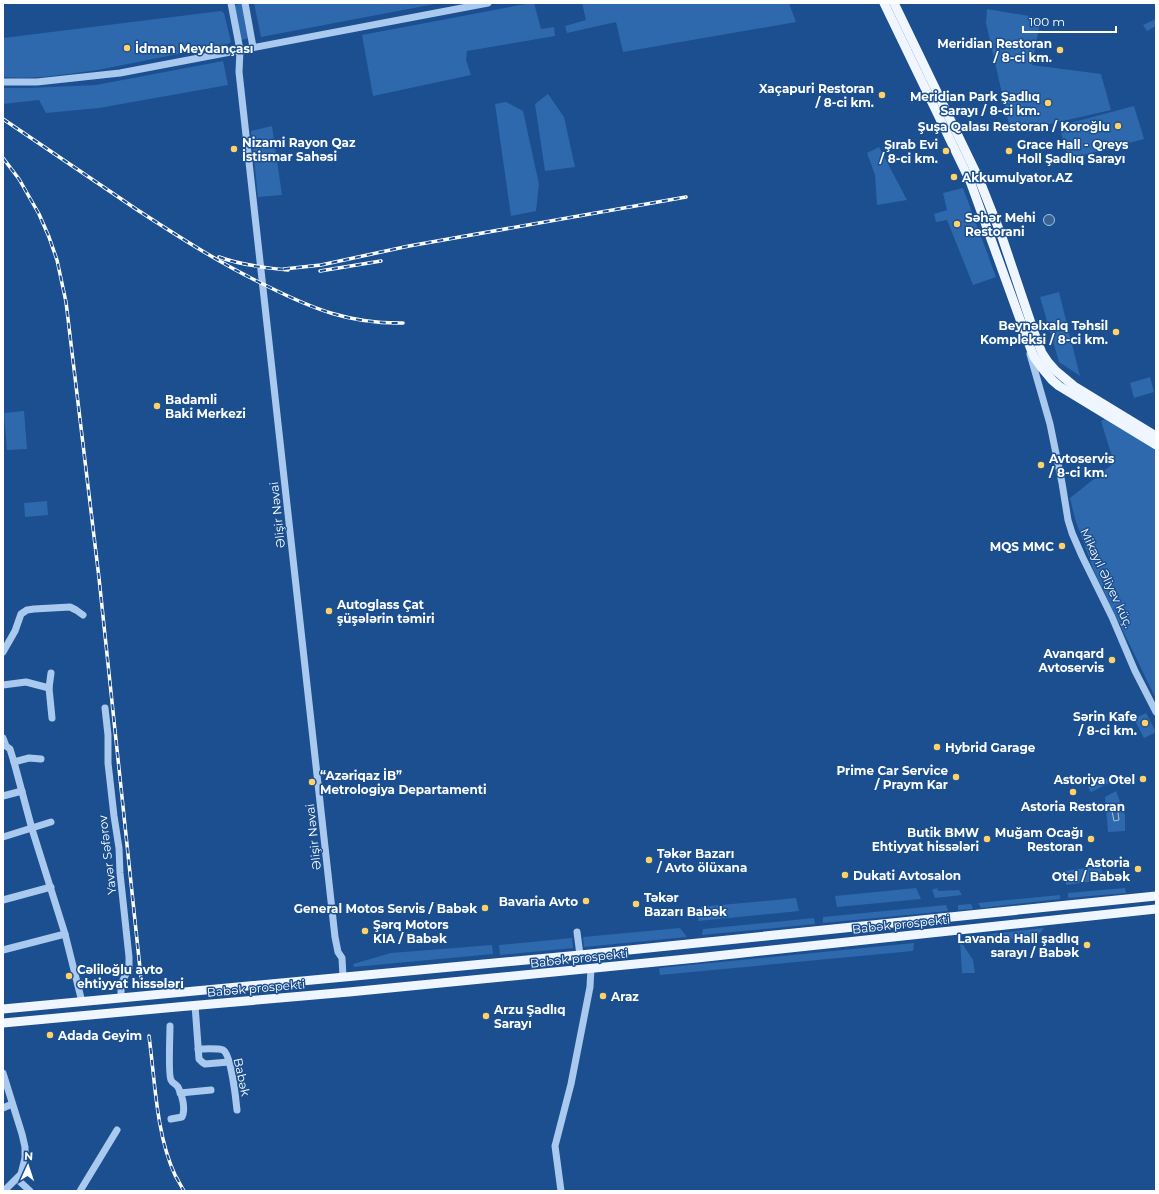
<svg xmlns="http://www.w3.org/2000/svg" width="1159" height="1194" viewBox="0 0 1159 1194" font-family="Montserrat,sans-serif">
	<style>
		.green { fill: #2e69ad }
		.water { fill: #3c6290; stroke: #9cc4f0 }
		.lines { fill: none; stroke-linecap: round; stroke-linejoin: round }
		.minor { stroke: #a9c9ee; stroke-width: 7 }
		.major { stroke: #f0f6ff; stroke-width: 9 }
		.rail-casing { stroke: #fff; stroke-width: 3.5 }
		.rail { stroke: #1b4f8f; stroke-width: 2; stroke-dasharray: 6; stroke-linecap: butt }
		.poi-dot { fill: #ffd166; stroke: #1b4f8f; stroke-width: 1.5 }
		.labels { text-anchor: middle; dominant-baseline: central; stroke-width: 3; stroke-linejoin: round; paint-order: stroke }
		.poi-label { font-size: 12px; font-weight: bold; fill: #fff; stroke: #1b4f8f; text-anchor: start }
		.street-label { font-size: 12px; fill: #fff; stroke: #1b4f8f }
	</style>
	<rect width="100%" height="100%" fill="#1b4f8f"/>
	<g class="green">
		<polygon points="243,3 249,38 241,40 235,5"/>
		<polygon points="254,3 440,3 261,37"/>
		<polygon points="531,3 534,3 541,29 554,27 555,36 467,51 466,60 471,75 373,96 362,35"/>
		<polygon points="582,3 789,3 796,22 623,52 616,22 567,33 565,26 586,20"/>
		<polygon points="987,9 1041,18 1032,65 1101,74 1111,110 1011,133 986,23"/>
		<path d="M221 11 224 13 231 42 228 44 98 70C67 74 34 80 3 77V38Z"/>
		<polygon points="1156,19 1156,26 1147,31 1143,25"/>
		<polygon points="223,61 228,85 99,108 46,113 39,100 3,104 3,88 28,88 96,85"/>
		<polygon points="548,94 564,117 575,167 545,171 535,104"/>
		<polygon points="506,102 523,111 539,184 536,211 511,216 495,104"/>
		<polygon points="1134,106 1144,139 1069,159 1059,126"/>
		<polygon points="272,126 282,195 258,197 251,131"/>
		<polygon points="879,147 907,200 877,205 875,175 867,153"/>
		<polygon points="963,188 996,277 973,285 947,220 936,222 934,214 947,210 943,193"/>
		<polygon points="1059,292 1080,376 1059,362 1040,297"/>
		<polygon points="1150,377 1154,392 1134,398 1130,383"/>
		<polygon points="24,411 27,449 7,450 4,413"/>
		<polygon points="1105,419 1156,450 1156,699 1094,571 1075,519 1070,498 1114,463 1101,421"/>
		<polygon points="47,501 48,515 25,517 24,503"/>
		<polygon points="1146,713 1156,732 1144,738 1134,719"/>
		<polygon points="1111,776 1114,781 1091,792 1088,787"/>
		<polygon points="1116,791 1125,815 1125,831 1108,832 1105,797"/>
		<polygon points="1101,866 1103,880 1066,885 1064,871"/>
		<polygon points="916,888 921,899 837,907 835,896"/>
		<polygon points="937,888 938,891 959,890 962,895 935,898 932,890"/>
		<polygon points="1125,888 1126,893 1068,898 1068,893"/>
		<polygon points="1060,895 1060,899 981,908 978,903"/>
		<polygon points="796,898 799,911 698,921 699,907"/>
		<polygon points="971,904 973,909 958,910 958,905"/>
		<polygon points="946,905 948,911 823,923 823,917"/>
		<polygon points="814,918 815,924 702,935 703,929"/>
		<polygon points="680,928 687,937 584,947 583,937"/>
		<polygon points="1044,928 1038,936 978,943 972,936"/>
		<polygon points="572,938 573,948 500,955 499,945"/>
		<polygon points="960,940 973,960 975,973 962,973"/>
		<polygon points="914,943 913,951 660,975 659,968"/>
		<polygon points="492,945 493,954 354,967 353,964 391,953"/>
	</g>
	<g class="water">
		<circle cx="1049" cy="220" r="5.5"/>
		<polygon points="1117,805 1119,820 1114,821 1111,806"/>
	</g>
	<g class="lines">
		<g class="minor">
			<polyline points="231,3 240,50 239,72 335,937 338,952 342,958 343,977"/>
			<polyline points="245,3 253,47"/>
			<polyline points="3,82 37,82 120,73 488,3"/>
			<polyline points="1030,354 1050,424 1062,483 1068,520 1072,533 1082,556 1112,617 1135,671 1156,712"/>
			<polyline points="3,652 15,631 21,614 27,610 34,609 70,607 76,610 83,615"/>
			<polyline points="51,673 49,688 52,718"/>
			<polyline points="3,685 26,682 49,688"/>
			<polyline points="105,708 108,735 108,763 114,816 119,848 120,873 129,957 129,968 122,982 121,987 121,998"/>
			<polyline points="3,738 6,746 10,749 14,762 32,829 65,934 82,1002"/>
			<polyline points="14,762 29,758 41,759"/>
			<polyline points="3,796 22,791"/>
			<polyline points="3,837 51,822"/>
			<polyline points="3,900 51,887"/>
			<polyline points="577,932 580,955"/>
			<polyline points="3,950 65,934"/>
			<polyline points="195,1005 199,1059 202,1062 205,1064 229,1062"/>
			<path d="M170 1026C170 1035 168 1075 171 1080 172 1083 176 1084 178 1087 182 1094 186 1109 182 1117L171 1119"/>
			<path d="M198 1049C204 1049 218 1048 223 1050 231 1054 236 1100 237 1110"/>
			<polyline points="3,1073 22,1134 25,1147 25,1158 21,1174 4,1191"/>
			<polyline points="180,1093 211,1090"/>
			<polyline points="3,1108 12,1104"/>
			<polyline points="17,1179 30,1191"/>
			<polyline points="80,1191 117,1130"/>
			<polyline points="561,1191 555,1146 571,1084 590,987 591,968"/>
		</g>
		<g class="major">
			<polyline points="884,3 970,181 1030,347 1034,357 1042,368 1052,380 1059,386 1156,445"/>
			<polyline points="894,3 979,179 1002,237 1034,332 1042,353 1048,362 1056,371 1074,386 1156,436"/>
			<polyline points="3,1009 580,955 1156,896"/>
			<polyline points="3,1023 177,1007 349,992 697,958 1156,909"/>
		</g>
		<g class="rail-casing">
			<g id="rail">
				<path d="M3 119C47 149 92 179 136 209 179 237 221 264 267 286 313 309 350 324 403 323"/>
				<polyline points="3,158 19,179 39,214 49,237 57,260 66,302 99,578 141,978"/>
				<path d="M219 257C241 265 265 268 288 270"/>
				<polyline points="284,269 321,265 409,246 686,197"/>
				<polyline points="320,271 381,261"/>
				<path d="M149 1036C155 1080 156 1134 175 1175 178 1180 181 1186 184 1191"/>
			</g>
		</g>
		<use href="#rail" class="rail"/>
	</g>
	<g class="poi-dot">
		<circle cx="127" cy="48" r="4"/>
		<circle cx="1060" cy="50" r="4"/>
		<circle cx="882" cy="95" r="4"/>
		<circle cx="1048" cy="103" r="4"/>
		<circle cx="1118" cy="126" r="4"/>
		<circle cx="234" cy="149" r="4"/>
		<circle cx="946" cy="151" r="4"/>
		<circle cx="1009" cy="151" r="4"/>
		<circle cx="954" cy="177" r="4"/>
		<circle cx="957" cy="224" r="4"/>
		<circle cx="1116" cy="332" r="4"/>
		<circle cx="157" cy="406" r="4"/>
		<circle cx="1041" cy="465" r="4"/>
		<circle cx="1062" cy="546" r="4"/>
		<circle cx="329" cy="611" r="4"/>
		<circle cx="1112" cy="660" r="4"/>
		<circle cx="1145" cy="723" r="4"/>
		<circle cx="937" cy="747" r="4"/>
		<circle cx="956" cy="777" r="4"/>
		<circle cx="1143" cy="779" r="4"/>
		<circle cx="312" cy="782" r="4"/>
		<circle cx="1073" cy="792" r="4"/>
		<circle cx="987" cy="839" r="4"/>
		<circle cx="1091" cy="839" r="4"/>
		<circle cx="649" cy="860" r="4"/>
		<circle cx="1138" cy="869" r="4"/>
		<circle cx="845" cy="875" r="4"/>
		<circle cx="586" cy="901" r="4"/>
		<circle cx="636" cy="904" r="4"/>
		<circle cx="485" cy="908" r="4"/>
		<circle cx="365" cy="931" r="4"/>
		<circle cx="1087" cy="945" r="4"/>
		<circle cx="69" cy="976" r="4"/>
		<circle cx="603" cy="996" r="4"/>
		<circle cx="486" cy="1016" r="4"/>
		<circle cx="50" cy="1035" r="4"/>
	</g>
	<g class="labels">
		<g class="poi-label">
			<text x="1052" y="43" text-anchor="end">Meridian Restoran<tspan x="1052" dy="14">/ 8-ci km.</tspan></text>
			<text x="135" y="48">İdman Meydançası</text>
			<text x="874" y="88" text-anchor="end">Xaçapuri Restoran<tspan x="874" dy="14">/ 8-ci km.</tspan></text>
			<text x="1040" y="96" text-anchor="end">Meridian Park Şadlıq<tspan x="1040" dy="14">Sarayı / 8-ci km.</tspan></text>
			<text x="1110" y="126" text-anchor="end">Şuşa Qalası Restoran / Koroğlu</text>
			<text x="242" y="142">Nizami Rayon Qaz<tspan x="242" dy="14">İstismar Sahəsi</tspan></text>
			<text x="938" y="144" text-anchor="end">Şırab Evi<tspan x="938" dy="14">/ 8-ci km.</tspan></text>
			<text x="1017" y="144">Grace Hall - Qreys<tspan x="1017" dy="14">Holl Şadlıq Sarayı</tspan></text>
			<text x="962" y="177">Akkumulyator.AZ</text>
			<text x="965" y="217">Səhər Mehi<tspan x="965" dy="14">Restorani</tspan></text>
			<text x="1108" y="325" text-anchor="end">Beynəlxalq Təhsil<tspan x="1108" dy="14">Kompleksi / 8-ci km.</tspan></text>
			<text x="165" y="399">Badamli<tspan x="165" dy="14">Baki Merkezi</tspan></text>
			<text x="1049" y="458">Avtoservis<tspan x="1049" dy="14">/ 8-ci km.</tspan></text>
			<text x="1054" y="546" text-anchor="end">MQS MMC</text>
			<text x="337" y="604">Autoglass Çat<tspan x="337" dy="14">şüşələrin təmiri</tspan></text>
			<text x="1104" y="653" text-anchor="end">Avanqard<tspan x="1104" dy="14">Avtoservis</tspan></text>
			<text x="1137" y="716" text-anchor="end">Sərin Kafe<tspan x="1137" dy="14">/ 8-ci km.</tspan></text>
			<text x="945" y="747">Hybrid Garage</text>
			<text x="948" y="770" text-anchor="end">Prime Car Service<tspan x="948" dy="14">/ Praym Kar</tspan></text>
			<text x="320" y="775">“Azəriqaz İB”<tspan x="320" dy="14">Metrologiya Departamenti</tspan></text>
			<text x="1135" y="779" text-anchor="end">Astoriya Otel</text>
			<text x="1073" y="806" text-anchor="middle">Astoria Restoran</text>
			<text x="979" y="832" text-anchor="end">Butik BMW<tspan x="979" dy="14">Ehtiyyat hissələri</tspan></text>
			<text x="1083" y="832" text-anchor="end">Muğam Ocağı<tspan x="1083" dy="14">Restoran</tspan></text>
			<text x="657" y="853">Təkər Bazarı<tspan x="657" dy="14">/ Avto ölüxana</tspan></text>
			<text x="1130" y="862" text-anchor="end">Astoria<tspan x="1130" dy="14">Otel / Babək</tspan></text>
			<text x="853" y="875">Dukati Avtosalon</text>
			<text x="644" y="897">Təkər<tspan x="644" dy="14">Bazarı Babək</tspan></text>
			<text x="578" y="901" text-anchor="end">Bavaria Avto</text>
			<text x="477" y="908" text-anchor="end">General Motos Servis / Babək</text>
			<text x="373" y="924">Şərq Motors<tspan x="373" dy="14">KIA / Babək</tspan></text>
			<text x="1079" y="938" text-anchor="end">Lavanda Hall şadlıq<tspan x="1079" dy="14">sarayı / Babək</tspan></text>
			<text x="77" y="969">Cəliloğlu avto<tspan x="77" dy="14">ehtiyyat hissələri</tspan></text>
			<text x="611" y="996">Araz</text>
			<text x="494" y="1009">Arzu Şadlıq<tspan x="494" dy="14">Sarayı</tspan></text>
			<text x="58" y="1035">Adada Geyim</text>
		</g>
		<g class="street-label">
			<text transform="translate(277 515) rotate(-96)">Əlişir Nəvai</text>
			<text transform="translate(1107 578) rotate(65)">Mikayıl Əliyev küç.</text>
			<text transform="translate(313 837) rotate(-96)">Əlişir Nəvai</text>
			<text transform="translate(107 855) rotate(-97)">Yavər Səfərov</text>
			<text transform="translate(901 924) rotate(-6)">Babək prospekti</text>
			<text transform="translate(579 958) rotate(-6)">Babək prospekti</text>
			<text transform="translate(256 988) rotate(-5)">Babək prospekti</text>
			<text transform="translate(242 1077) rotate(78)">Babək</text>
		</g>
	</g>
	<rect width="1159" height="1194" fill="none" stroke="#ffffff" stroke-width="8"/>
	<g transform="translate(28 1166) rotate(3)" stroke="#1b4f8f" stroke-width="3" paint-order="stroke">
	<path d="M0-3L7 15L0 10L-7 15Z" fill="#ffffff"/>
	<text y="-6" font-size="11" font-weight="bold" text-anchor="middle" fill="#ffffff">N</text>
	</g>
	<path d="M1023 26v6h93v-6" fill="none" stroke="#ffffff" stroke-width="2"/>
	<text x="1029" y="26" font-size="12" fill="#ffffff" stroke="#1b4f8f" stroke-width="3" paint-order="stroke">100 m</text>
</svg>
